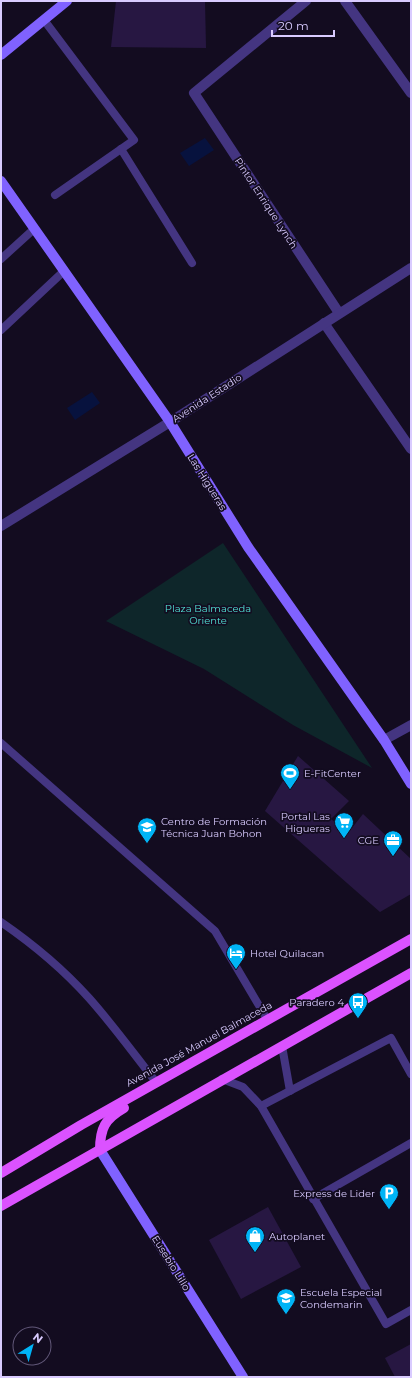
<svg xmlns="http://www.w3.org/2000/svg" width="412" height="1378" viewBox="0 0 412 1378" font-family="Montserrat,sans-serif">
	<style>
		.green { fill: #0e262a }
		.water { fill: #07123e }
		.building { fill: #271742 }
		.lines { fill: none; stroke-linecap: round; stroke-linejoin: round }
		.lane { stroke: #443581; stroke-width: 8 }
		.street { stroke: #443581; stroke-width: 10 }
		.secondary { stroke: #8062ff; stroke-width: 10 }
		.primary { stroke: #db52ff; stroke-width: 10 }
		.labels { text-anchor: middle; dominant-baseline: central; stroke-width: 3.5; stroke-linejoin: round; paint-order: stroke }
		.street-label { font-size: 10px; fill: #d9cbff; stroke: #130c20 }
		.park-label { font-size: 10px; fill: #52e3d7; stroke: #130c20 }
		.poi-label { font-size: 10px; fill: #d9cbff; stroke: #130c20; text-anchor: start }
	</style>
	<rect width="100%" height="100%" fill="#130c20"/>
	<polygon class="green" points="223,543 372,768 293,725 204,669 106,621"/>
	<g class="water">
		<polygon points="205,138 214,150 189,166 180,153"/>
		<polygon points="92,392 100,403 75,420 67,408"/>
	</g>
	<g class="building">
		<polygon points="116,1 205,1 206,48 111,47"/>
		<polygon points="298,756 349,801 331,819 348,833 363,814 411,859 411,894 380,912 265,811"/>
		<polygon points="268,1207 301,1267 241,1299 209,1240"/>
		<polygon points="411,1344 411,1377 395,1377 385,1358"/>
	</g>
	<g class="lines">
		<g class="lane">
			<polyline points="44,20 134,140 55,195"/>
			<polyline points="121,149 192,263"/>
			<polyline points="1,259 34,229"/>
			<polyline points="1,330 64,271"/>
			<polyline points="1,743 215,931 267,1019"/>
			<path d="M1 922C33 944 63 969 89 998 113 1025 134 1054 156 1082"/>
			<polyline points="282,1046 290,1091"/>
			<polyline points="222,1079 243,1087 261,1106 386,1324 411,1310"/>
			<polyline points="261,1106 391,1038 411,1074"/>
			<polyline points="313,1199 411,1143"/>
		</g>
		<g class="street">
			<polyline points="306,1 194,93 339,313"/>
			<polyline points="345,1 411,93"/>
			<polyline points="324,323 411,449"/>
			<polyline points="1,526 170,422 411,268"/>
			<polyline points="384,740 411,725"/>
		</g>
		<g class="secondary">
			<polyline points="1,55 67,1"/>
			<polyline points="1,181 170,422 248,547 384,740 411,784"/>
			<polyline points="100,1150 243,1377"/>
		</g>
		<g class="primary">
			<path d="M100 1150C100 1128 105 1119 124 1108"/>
			<polyline points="1,1173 81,1125 411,939"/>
			<polyline points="1,1206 411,973"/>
		</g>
	</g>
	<defs>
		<g id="stadium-pin" transform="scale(1)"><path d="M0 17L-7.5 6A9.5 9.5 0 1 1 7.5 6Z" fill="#00b4f6" stroke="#130c20"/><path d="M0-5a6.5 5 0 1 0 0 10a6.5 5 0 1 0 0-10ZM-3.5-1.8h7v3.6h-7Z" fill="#fff"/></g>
		<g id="supermarket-pin" transform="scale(1)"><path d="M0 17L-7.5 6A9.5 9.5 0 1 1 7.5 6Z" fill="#00b4f6" stroke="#130c20"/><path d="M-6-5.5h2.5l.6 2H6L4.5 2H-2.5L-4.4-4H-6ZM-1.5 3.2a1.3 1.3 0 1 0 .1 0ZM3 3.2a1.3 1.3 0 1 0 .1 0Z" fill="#fff"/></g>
		<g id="school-pin" transform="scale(1)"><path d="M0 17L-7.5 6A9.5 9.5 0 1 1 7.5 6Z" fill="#00b4f6" stroke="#130c20"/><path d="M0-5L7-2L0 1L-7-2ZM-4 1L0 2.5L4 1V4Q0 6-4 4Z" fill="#fff"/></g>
		<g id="office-pin" transform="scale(1)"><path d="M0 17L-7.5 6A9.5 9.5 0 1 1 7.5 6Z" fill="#00b4f6" stroke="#130c20"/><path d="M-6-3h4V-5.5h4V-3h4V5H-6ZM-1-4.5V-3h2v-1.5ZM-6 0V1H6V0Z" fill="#fff"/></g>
		<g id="hotel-pin" transform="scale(1)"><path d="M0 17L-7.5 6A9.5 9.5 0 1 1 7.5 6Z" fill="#00b4f6" stroke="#130c20"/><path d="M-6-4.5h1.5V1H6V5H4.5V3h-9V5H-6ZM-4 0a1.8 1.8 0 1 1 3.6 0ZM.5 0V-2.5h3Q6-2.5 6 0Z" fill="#fff"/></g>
		<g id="bus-pin" transform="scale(1)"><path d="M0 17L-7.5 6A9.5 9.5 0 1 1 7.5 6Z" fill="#00b4f6" stroke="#130c20"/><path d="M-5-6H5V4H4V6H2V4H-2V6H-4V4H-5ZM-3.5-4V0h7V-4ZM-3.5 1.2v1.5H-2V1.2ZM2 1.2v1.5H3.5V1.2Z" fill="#fff"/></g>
		<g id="parking-pin" transform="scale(1)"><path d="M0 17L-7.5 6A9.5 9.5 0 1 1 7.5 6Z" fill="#00b4f6" stroke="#130c20"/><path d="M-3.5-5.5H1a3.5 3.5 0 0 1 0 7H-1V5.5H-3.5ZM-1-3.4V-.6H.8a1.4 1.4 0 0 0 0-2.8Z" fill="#fff"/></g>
		<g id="shop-pin" transform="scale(1)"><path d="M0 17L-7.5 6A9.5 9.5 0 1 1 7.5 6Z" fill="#00b4f6" stroke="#130c20"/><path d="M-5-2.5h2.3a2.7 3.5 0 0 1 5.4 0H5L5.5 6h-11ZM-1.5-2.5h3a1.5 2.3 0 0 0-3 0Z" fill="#fff"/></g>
	</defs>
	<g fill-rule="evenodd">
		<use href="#stadium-pin" x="290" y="773"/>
		<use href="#supermarket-pin" x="344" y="822"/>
		<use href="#school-pin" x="147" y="827"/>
		<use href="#office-pin" x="393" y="840"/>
		<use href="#hotel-pin" x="236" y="953"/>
		<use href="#bus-pin" x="358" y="1002"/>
		<use href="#parking-pin" x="389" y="1193"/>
		<use href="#shop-pin" x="255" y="1236"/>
		<use href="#school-pin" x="286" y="1298"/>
	</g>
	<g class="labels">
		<g class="street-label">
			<text transform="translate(266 203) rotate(57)">Pintor Enrique Lynch</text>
			<text transform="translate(207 398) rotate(-33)">Avenida Estadio</text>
			<text transform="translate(207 482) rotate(58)">Las Higueras</text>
			<text transform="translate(199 1044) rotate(-29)">Avenida José Manuel Balmaceda</text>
			<text transform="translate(171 1263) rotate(58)">Eusebio Lillo</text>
		</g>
		<g class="park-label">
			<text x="208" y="608">Plaza Balmaceda<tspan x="208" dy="12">Oriente</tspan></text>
		</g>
		<g class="poi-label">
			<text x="304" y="773">E-FitCenter</text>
			<text x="330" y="816" text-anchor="end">Portal Las<tspan x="330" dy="12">Higueras</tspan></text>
			<text x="161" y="821">Centro de Formación<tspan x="161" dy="12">Técnica Juan Bohon</tspan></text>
			<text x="379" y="840" text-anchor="end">CGE</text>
			<text x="250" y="953">Hotel Quilacan</text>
			<text x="344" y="1002" text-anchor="end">Paradero 4</text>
			<text x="375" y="1193" text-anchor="end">Express de Lider</text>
			<text x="269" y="1236">Autoplanet</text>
			<text x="300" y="1292">Escuela Especial<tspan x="300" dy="12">Condemarin</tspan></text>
		</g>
	</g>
	<rect width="412" height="1378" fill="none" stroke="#d9cbff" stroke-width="4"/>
	<g transform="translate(32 1346) rotate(37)"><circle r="19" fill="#130c20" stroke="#625879"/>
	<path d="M0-3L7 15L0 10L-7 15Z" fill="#00b4f6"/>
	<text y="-6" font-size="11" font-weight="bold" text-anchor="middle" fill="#d9cbff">N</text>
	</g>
	<path d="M272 30v6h62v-6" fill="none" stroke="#d9cbff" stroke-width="2"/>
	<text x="278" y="30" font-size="12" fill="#d9cbff" stroke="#130c20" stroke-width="3" paint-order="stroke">20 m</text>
</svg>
